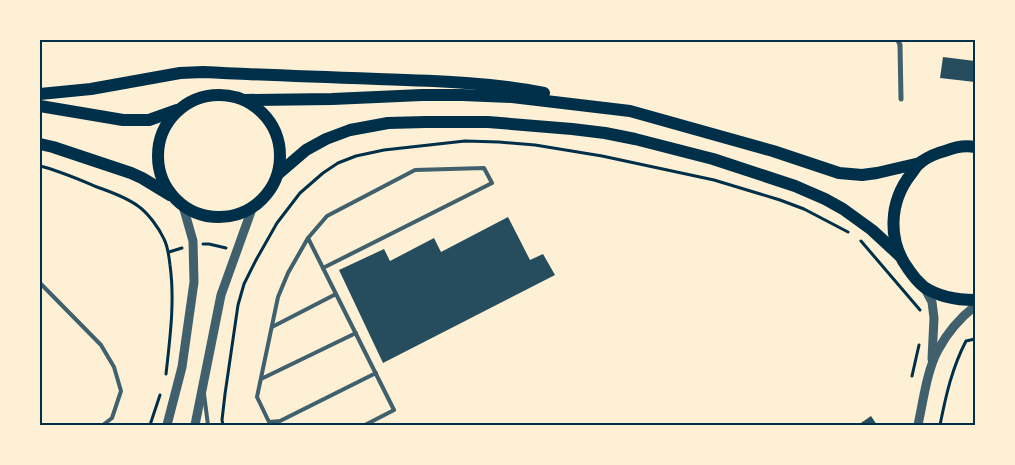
<svg xmlns="http://www.w3.org/2000/svg" width="1015" height="465" viewBox="0 0 1015 465" font-family="Raleway,sans-serif">
	<style>
		.building { fill: #264d5e }
		.lines { fill: none; stroke-linecap: round; stroke-linejoin: round }
		.path { stroke: #003049; stroke-width: 3 }
		.service { stroke: #3f606c; stroke-width: 4 }
		.minor { stroke: #3f606c; stroke-width: 5 }
		.tertiary { stroke: #3f606c; stroke-width: 9 }
		.primary { stroke: #003049; stroke-width: 12 }
		.neatline { fill: none; stroke: #003049; stroke-width: 2 }
	</style>
	<rect width="100%" height="100%" fill="#fdf0d5"/>
	<g class="building">
		<polygon points="943,57 975,61 975,82 940,78"/>
		<polygon points="508,217 530,260 543,254 555,275 383,363 339,270 384,249 390,261 434,238 441,252"/>
		<polygon points="871,416 877,425 858,425"/>
	</g>
	<g class="lines">
		<g class="path">
			<path d="M40 166C60 171 78 179 97 187 111 192 126 197 138 206 148 213 159 228 164 239 168 247 169 256 170 265 175 301 170 338 166 374"/>
			<polyline points="861,241 920,310"/>
			<polyline points="203,244 209,244 226,248"/>
			<polyline points="169,252 182,248"/>
			<polyline points="912,376 919,345"/>
			<polyline points="150,425 160,395"/>
			<polyline points="223,425 222,420 225,394 238,305 244,284 256,260 277,223 300,193 323,173 338,163 356,156 384,150 465,141 499,142 535,145 602,156 714,180 780,200 804,209 848,232"/>
			<path d="M940 425C946 395 952 368 966 341L975 339"/>
		</g>
		<g class="service">
			<polyline points="308,238 323,268"/>
			<polyline points="40,283 101,345 114,367 121,391 112,418 103,425"/>
			<polyline points="272,327 336,294"/>
			<polyline points="261,379 356,333"/>
			<polyline points="204,394 208,425"/>
			<polyline points="365,425 394,410 323,268 492,183 484,168 415,170 327,216 308,238 288,273 278,297 257,397 269,422 280,421 376,373"/>
		</g>
		<polyline class="minor" points="898,40 900,45 901,99"/>
		<g class="tertiary">
			<polyline points="924,287 932,302 934,318 932,359"/>
			<polyline points="167,425 182,367 194,282 193,241 183,206"/>
			<polyline points="195,425 221,295 253,206"/>
			<path d="M918 425C923 402 927 370 938 350 947 333 960 318 975 306"/>
		</g>
		<g class="primary">
			<path d="M40 94 91 89 180 73 203 72C261 75 319 77 378 79 434 81 490 82 544 93"/>
			<circle cx="219" cy="156" r="61"/>
			<polyline points="245,100 332,99 422,95 462,95 512,97 630,111 773,151 839,173 862,175 877,173 920,163"/>
			<polyline points="40,106 123,120 149,120 177,110"/>
			<polyline points="40,144 53,147 131,173 142,178 170,195"/>
			<path d="M975 147C965 145 955 147 945 151 937 153 928 157 921 162 917 165 914 170 911 174 889 202 887 241 909 270 913 276 918 282 924 287 939 297 957 300 975 300"/>
			<polyline points="278,174 306,150 326,139 350,130 388,123 426,122 488,122 572,129 605,133 635,139 713,159 795,186 825,199 843,209 872,230 900,256"/>
		</g>
	</g>
	<rect width="1015" height="465" fill="none" stroke="#fdf0d5" stroke-width="82"/>
	<rect x="41" y="41" width="933" height="383" class="neatline"/>
</svg>
